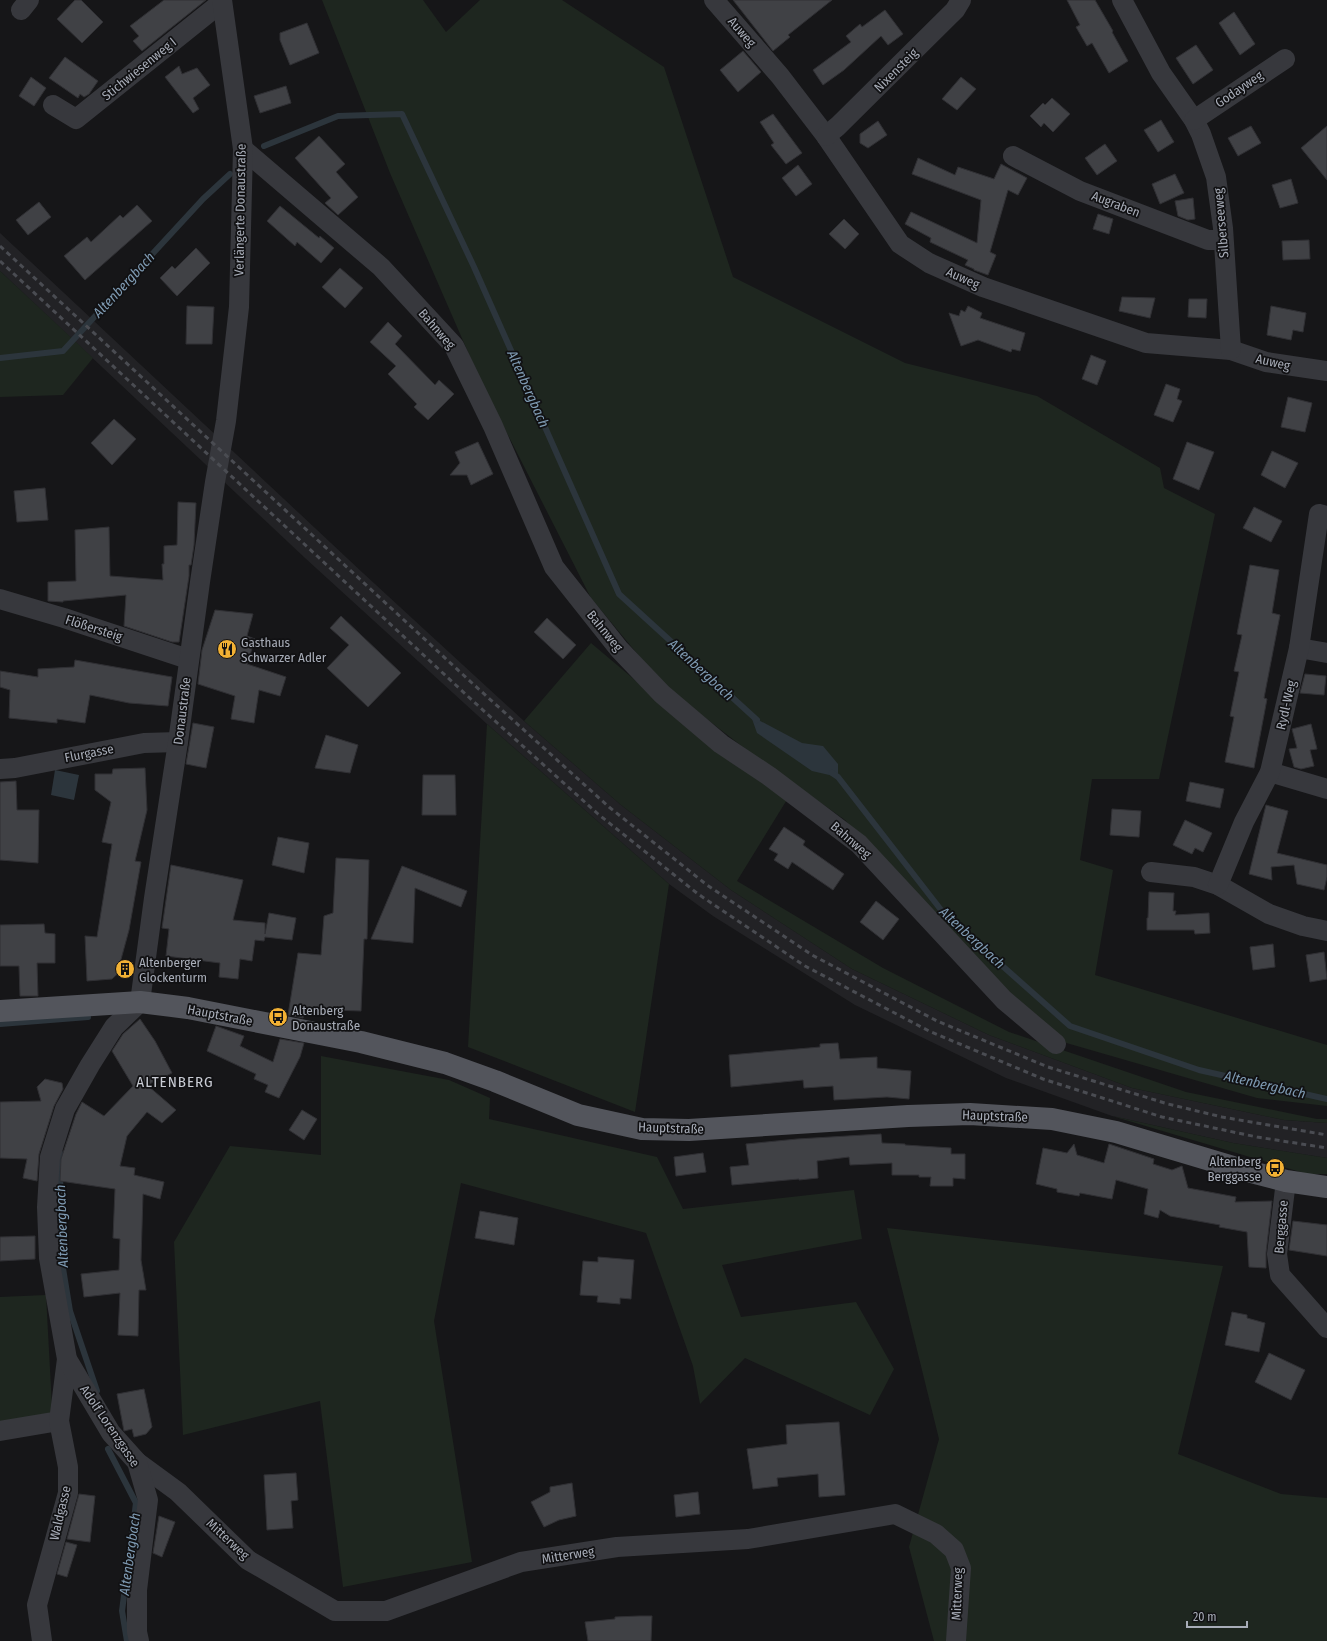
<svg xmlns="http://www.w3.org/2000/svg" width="1327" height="1641" viewBox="0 0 1327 1641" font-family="'Fira Sans Condensed',sans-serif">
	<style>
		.built { fill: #222225 }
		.green { fill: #1e261f }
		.water { fill: #2c353c }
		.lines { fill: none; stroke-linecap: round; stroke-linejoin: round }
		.stream { stroke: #2c353c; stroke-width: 6 }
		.building { fill: #404145; stroke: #303034 }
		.minor { stroke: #37383d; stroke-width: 20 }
		.major { stroke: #53555c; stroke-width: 22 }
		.rail { stroke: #4a4c52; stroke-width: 3; stroke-dasharray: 5 4; stroke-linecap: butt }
		.labels { text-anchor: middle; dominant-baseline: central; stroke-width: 3.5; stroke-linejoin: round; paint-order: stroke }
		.street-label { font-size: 13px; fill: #a8adb8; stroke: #111113 }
		.poi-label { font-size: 13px; fill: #a8adb8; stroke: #111113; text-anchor: start }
		.water-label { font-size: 14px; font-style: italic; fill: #7f9bb3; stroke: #111113 }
		.quarter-label { font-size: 15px; letter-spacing: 1px; fill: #c9ccd4; stroke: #111113 }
	</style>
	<rect width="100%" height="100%" fill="#161618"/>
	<polygon class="built" points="0,233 363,573 524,721 621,805 731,890 852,969 989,1035 1132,1088 1284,1120 1327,1123 1327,1158 1233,1143 1112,1116 1006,1078 855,1005 713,916 669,884 487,724 305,558 0,271"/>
	<g class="green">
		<polygon points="322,0 423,0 446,32 480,0 562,0 664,67 733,277 905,363 1037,396 1160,468 1164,488 1215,514 1159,779 1092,779 1080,860 1113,870 1095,975 1327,1045 1327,1106 1257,1098 1063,1042 950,936 845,820 752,754 664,686 591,598 481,382 390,173"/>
		<polygon points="0,271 93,358 63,395 0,397"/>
		<polygon points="591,643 712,745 788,798 737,881 883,968 1009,1032 1186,1092 1317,1119 1327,1119 1327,1123 1284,1120 1132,1088 989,1035 852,969 731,890 621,805 524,721"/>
		<polygon points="487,724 669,884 635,1112 468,1047"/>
		<polygon points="321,1056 449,1080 490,1098 489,1119 657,1157 683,1209 854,1190 862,1239 722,1265 741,1317 856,1302 894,1369 870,1415 745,1358 700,1404 693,1366 646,1233 461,1183 434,1321 472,1562 343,1587 320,1401 183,1435 174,1242 230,1146 321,1155"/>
		<polygon points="1112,1116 1233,1143 1327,1158 1327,1174 1307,1174"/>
		<polygon points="887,1228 1223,1266 1178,1454 1281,1494 1327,1498 1327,1641 934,1641 909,1547 939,1439"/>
		<polygon points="46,1295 53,1425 0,1432 0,1297"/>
	</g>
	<g class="water">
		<polygon points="751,716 802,743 823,746 838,764 838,777 812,771 757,733"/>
		<polygon points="55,770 79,775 74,800 51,795"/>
	</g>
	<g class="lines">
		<g class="stream">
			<polyline points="264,146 338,116 402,114 474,267 619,594 757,720"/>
			<polyline points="0,358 63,351 203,199 230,174"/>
			<polyline points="832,773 838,777 945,915 1070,1026 1199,1070 1327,1099"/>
			<polyline points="0,1024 88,1017"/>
			<polyline points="60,1153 61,1256 70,1311 97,1391"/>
			<polyline points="108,1449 136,1503 122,1611 127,1641"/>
		</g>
	</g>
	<g class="building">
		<polygon points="75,0 81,0 103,22 82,43 57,19"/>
		<polygon points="164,0 206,0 142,51 133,41 139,36 130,26"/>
		<polygon points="733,0 832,0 788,35 790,37 773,51"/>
		<polygon points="1067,0 1095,0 1113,31 1112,32 1128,61 1109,73 1092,43 1087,46 1076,27 1080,25"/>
		<polygon points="885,10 903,34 888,45 881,36 844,70 823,85 813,70 851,42 846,36 860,24 862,27"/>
		<polygon points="1234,12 1255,44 1240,55 1219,23"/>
		<polygon points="307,23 319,53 290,65 280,40 280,33"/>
		<polygon points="1196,45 1213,70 1193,84 1176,58"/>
		<polygon points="743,51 761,72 738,92 720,70"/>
		<polygon points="65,57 98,81 89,94 84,97 80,94 78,98 49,78"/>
		<polygon points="179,66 182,74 197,68 210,85 193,98 199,109 193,113 165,77"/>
		<polygon points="31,77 46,88 34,106 19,96"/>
		<polygon points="961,77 976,89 957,110 942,99"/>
		<polygon points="286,86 291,103 260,113 254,96"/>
		<polygon points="1052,98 1070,114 1053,132 1044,123 1041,127 1030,116 1043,103 1045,105"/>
		<polygon points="773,114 802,153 786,164 771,145 774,143 760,122"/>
		<polygon points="1161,120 1174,142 1158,152 1144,130"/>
		<polygon points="878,121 887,135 868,148 860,143 860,134"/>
		<polygon points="1251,126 1261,143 1238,156 1228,138"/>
		<polygon points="1327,126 1327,180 1301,148"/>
		<polygon points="319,136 345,164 336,172 358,197 338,215 325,203 331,198 295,158"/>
		<polygon points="1105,144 1117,161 1097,175 1085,158"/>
		<polygon points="918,158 955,175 958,167 994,179 1001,164 1027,178 1018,195 1008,190 990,252 996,255 988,275 974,270 974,269 965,265 968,260 930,242 931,238 905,224 911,212 977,243 981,200 912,174"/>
		<polygon points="798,165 812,184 796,196 782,178"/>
		<polygon points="1175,174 1184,193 1160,204 1152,184"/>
		<polygon points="1291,179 1298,203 1280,208 1272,185"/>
		<polygon points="1193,198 1195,219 1188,220 1178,216 1175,201"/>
		<polygon points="39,202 51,217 28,235 16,220"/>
		<polygon points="137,205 152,221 85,280 64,256 87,237 91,242 120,215 123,218"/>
		<polygon points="280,206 319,238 320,236 334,248 321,263 297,242 295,246 267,221"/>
		<polygon points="1098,214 1113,219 1109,234 1093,229"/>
		<polygon points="844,219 859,234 845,249 829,234"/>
		<polygon points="1309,240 1310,259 1283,260 1282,241"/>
		<polygon points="196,248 210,263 177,296 160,278 172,266 175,269"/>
		<polygon points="340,268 363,288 345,308 322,287"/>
		<polygon points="1122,297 1155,298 1150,318 1119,311"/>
		<polygon points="1189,299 1207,299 1206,318 1188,317"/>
		<polygon points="187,306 214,307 212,344 186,344"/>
		<polygon points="968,306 982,313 980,318 1025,333 1020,351 1012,349 1011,352 978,340 961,346 949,313 959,316 961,310 965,312"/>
		<polygon points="1271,306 1306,313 1303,332 1293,330 1291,340 1267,335"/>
		<polygon points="388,322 402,336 395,344 435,385 439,380 454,394 428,420 414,407 417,404 388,374 396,366 370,342"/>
		<polygon points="1091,355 1106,361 1097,385 1082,379"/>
		<polygon points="1166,384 1180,389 1177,399 1182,401 1173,422 1154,415"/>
		<polygon points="1288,397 1312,403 1305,432 1281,427"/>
		<polygon points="114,419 136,439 112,465 91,443"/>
		<polygon points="478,442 493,474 471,485 467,475 450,475 460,463 455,452"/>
		<polygon points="1187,442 1214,452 1199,490 1173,479"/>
		<polygon points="1272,451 1298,463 1285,488 1261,475"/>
		<polygon points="45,488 48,520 17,522 14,491"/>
		<polygon points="178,502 196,503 194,545 191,565 189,565 189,576 179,642 172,642 124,626 126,595 63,601 63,602 48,601 48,582 76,581 75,530 109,527 110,576 163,580 162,564 164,564 164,546 177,545"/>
		<polygon points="1254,507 1282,521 1271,542 1243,528"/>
		<polygon points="1250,565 1279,570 1272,613 1280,615 1264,698 1267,699 1254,768 1225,762 1234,717 1230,716 1239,672 1234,671 1242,635 1237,634"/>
		<polygon points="215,610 253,614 247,636 255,639 247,664 286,677 280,696 259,690 254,723 231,719 235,696 198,684 202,650"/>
		<polygon points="341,616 401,673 368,707 327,668 349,645 330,628"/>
		<polygon points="547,618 576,645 563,659 534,632"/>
		<polygon points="75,660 172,677 168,706 129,703 90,695 85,723 57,719 57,723 9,718 10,690 0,687 0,671 38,677 38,669 74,667"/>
		<polygon points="1305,674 1326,676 1324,695 1300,693"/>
		<polygon points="193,723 214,727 206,768 186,764"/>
		<polygon points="1311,724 1317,749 1310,750 1314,766 1301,769 1294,767 1289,749 1297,748 1292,729"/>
		<polygon points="326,735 358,745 350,773 315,768"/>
		<polygon points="145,768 147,810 135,861 141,862 129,930 120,963 127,965 112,979 87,981 85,936 97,937 112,844 102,842 111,802 95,790 95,774 112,774 113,769"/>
		<polygon points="423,775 455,775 456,815 422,815"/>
		<polygon points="16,781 17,810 39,810 38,863 0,860 0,782"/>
		<polygon points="1190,782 1224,789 1220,808 1186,801"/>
		<polygon points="1266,805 1288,811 1277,853 1327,865 1327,877 1324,890 1297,884 1294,865 1271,867 1272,880 1249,874"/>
		<polygon points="1112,809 1141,811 1139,837 1110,835"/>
		<polygon points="1185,820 1212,833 1203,852 1195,848 1192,854 1173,845"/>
		<polygon points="784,827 805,841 803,845 844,874 833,890 792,862 788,869 774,860 778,854 769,849"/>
		<polygon points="278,837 309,843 304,873 272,865"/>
		<polygon points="336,858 369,860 367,939 364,939 361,1011 305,1009 303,1018 288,1015 298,953 321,955 324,916 333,913"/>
		<polygon points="171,865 243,880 233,920 265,923 265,934 269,913 296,918 292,940 265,937 264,941 255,940 252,961 240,959 238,979 219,977 220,963 166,956 169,929 162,928"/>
		<polygon points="402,866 467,891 461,907 415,888 413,943 371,939"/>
		<polygon points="1149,892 1174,893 1173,911 1176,911 1175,915 1209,913 1210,933 1195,934 1194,930 1147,930 1147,918 1148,918"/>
		<polygon points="876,901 899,919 883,940 860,922"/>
		<polygon points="44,924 45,933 55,934 55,963 37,963 38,996 20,996 19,966 0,966 0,925"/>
		<polygon points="1273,944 1275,967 1253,970 1250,947"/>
		<polygon points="1324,952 1327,979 1310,982 1306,955"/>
		<polygon points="140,1019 155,1041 172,1073 147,1085 176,1110 162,1123 147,1112 127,1136 120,1166 135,1168 134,1175 164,1182 160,1199 143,1194 141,1260 146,1290 139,1290 138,1336 118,1335 120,1293 84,1297 81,1274 119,1270 120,1239 113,1238 115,1189 60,1181 61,1159 76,1114 82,1102 104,1116 133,1086 112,1051 123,1034"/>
		<polygon points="216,1026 244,1036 240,1046 273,1062 280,1039 304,1043 300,1057 279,1098 265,1092 268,1085 254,1079 256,1074 207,1051"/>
		<polygon points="838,1043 840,1059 877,1057 877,1068 911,1071 909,1099 887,1097 834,1100 833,1086 804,1088 803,1080 731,1087 729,1055 820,1047 820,1044"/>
		<polygon points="45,1079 62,1083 63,1089 54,1106 39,1154 37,1181 23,1178 27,1159 0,1158 0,1102 41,1101 37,1087"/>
		<polygon points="302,1110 317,1119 304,1140 289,1130"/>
		<polygon points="881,1134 882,1143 905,1144 905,1145 951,1148 951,1154 965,1154 965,1179 953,1178 953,1186 930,1186 931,1177 919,1177 919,1175 892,1175 892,1163 850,1165 849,1157 817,1161 818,1178 799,1180 799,1179 732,1185 730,1167 749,1165 746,1144 797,1139"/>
		<polygon points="1074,1144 1077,1155 1104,1163 1109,1144 1154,1159 1153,1164 1172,1170 1182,1166 1188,1188 1236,1197 1235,1202 1272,1201 1266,1253 1266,1268 1249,1267 1247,1232 1219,1227 1220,1225 1170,1216 1160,1210 1158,1218 1144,1214 1148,1189 1116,1180 1112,1199 1080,1193 1079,1196 1057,1192 1057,1189 1036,1184 1043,1148 1067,1153"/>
		<polygon points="703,1153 706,1172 676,1176 674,1157"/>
		<polygon points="480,1211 518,1218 514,1245 475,1238"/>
		<polygon points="1293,1221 1327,1225 1327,1256 1289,1250"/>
		<polygon points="35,1236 35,1259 0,1261 0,1237"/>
		<polygon points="598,1257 634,1260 631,1299 620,1298 620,1304 597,1302 598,1296 580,1295 583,1261 598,1262"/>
		<polygon points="1232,1312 1247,1315 1247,1318 1265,1323 1259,1352 1225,1345"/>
		<polygon points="1269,1353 1305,1370 1291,1400 1255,1382"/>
		<polygon points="144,1389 152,1427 146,1434 134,1437 132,1429 124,1431 117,1394"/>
		<polygon points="839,1422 845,1495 819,1497 818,1474 777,1478 778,1486 753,1489 747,1449 787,1444 786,1425"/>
		<polygon points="296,1473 298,1500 291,1501 293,1528 267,1530 264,1475"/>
		<polygon points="572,1483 576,1516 559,1520 544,1527 531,1502 550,1492 550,1487"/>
		<polygon points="698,1492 700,1514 676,1517 674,1495"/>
		<polygon points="79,1494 95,1496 90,1542 67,1539"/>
		<polygon points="159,1516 175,1522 162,1557 153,1553"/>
		<polygon points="66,1542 77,1545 67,1577 57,1574"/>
		<polygon points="639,1616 652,1616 651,1641 588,1641 585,1622 615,1619 615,1617"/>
	</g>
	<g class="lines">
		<g class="minor">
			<polyline points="714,0 780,76 826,136 900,244 929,263 983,287 1146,343 1231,350 1266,362 1327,371"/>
			<polyline points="1122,0 1161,73 1194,120 1201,134 1216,177 1223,228 1231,350"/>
			<polyline points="21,10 29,0"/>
			<polyline points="53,105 76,119 222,2"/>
			<polyline points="1194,120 1285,59"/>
			<polyline points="826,136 838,126 955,10 961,0"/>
			<polyline points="243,149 381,267 454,346 493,426 554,567 619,649 662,694 721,744 769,776 859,844 1004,1000 1056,1044"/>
			<polyline points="1013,156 1080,191 1208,240 1223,240"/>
			<polyline points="0,599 64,618 188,659"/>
			<polyline points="1299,648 1327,653"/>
			<polyline points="0,769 15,768 144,743 178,742"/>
			<polyline points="1270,772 1327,789"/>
			<polyline points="1151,872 1194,877 1218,885 1269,914 1303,926 1327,931"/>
			<polyline points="1218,885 1244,822 1270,772 1299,648 1319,514 1327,516"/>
			<polyline points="1286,1181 1277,1254 1280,1275 1327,1328"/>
			<polyline points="0,1431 59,1421"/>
			<polyline points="137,1462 178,1492 248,1560 335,1611 386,1611 521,1562 617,1547 748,1539 895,1514 936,1534 954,1550 961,1568 956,1641"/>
			<polyline points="42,1641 37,1605 68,1493 68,1467 59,1421 67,1359"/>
			<polyline points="139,1641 137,1632 137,1590 148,1500 137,1462 111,1433 67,1359 49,1258 47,1207 50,1157 65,1109 90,1065 114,1027 140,1002 154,898 178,742 200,582 215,482 226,421 239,307 243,149 222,0"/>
		</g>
		<polyline class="major" points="0,1011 140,1002 188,1008 361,1042 445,1063 495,1081 578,1115 642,1129 689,1130 908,1116 970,1114 1052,1119 1116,1132 1240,1169 1286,1181 1327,1187"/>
		<g class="rail">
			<polyline points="0,246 472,683 609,807 707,885 812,955 937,1021 1048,1067 1168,1104 1222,1117 1327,1135"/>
			<polyline points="0,261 474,702 598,814 698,894 805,966 929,1031 1043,1079 1162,1117 1257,1137 1327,1148"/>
		</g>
	</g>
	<defs>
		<g id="restaurant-disc" transform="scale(1)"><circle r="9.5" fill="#f2b134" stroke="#111113"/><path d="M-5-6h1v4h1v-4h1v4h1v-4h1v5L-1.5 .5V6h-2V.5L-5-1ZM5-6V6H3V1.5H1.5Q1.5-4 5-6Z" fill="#111"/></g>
		<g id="building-disc" transform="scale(1)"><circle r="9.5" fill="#f2b134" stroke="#111113"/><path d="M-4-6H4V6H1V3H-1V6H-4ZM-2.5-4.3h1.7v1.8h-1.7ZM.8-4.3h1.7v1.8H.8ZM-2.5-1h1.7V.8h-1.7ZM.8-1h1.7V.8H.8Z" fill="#111"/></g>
		<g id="bus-disc" transform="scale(1)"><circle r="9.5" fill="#f2b134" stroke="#111113"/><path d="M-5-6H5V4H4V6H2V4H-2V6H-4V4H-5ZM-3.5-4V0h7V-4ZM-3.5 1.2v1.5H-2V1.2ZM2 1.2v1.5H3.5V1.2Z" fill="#111"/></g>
	</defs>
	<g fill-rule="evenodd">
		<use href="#restaurant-disc" x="227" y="649"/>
		<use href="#building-disc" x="125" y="969"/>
		<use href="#bus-disc" x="278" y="1017"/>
		<use href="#bus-disc" x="1275" y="1168"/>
	</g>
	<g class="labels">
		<g class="street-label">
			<text transform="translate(742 32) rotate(49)">Auweg</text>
			<text transform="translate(139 69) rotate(-39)">Stichwiesenweg I</text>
			<text transform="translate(896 70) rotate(-45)">Nixensteig</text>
			<text transform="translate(1239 89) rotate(-34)">Godayweg</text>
			<text transform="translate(1116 204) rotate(21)">Augraben</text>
			<text transform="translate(240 210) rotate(-89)">Verlängerte Donaustraße</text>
			<text transform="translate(1221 223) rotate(-95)">Silberseeweg</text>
			<text transform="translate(963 278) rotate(24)">Auweg</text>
			<text transform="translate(437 329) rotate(49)">Bahnweg</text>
			<text transform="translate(1273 362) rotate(13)">Auweg</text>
			<text transform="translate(94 628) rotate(18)">Flößersteig</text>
			<text transform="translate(605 631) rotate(51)">Bahnweg</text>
			<text transform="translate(1286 705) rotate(-77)">Rydl-Weg</text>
			<text transform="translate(182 711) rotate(-83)">Donaustraße</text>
			<text transform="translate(89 753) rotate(-11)">Flurgasse</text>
			<text transform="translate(851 840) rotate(41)">Bahnweg</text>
			<text transform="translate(220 1015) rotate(11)">Hauptstraße</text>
			<text transform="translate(995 1116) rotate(2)">Hauptstraße</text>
			<text transform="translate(671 1128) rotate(2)">Hauptstraße</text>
			<text transform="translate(1281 1227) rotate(-85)">Berggasse</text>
			<text transform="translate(110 1426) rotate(56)">Adolf Lorenzgasse</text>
			<text transform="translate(60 1513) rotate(-77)">Waldgasse</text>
			<text transform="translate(228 1539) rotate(43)">Mitterweg</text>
			<text transform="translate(568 1555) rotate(-9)">Mitterweg</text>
			<text transform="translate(957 1594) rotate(-88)">Mitterweg</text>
		</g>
		<g class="poi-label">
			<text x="241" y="642">Gasthaus<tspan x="241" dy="15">Schwarzer Adler</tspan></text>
			<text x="139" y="962">Altenberger<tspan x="139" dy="15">Glockenturm</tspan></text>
			<text x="292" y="1010">Altenberg<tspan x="292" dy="15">Donaustraße</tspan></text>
			<text x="1261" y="1161" text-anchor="end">Altenberg<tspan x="1261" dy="15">Berggasse</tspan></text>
		</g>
		<g class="water-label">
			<text transform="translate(124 285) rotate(-47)">Altenbergbach</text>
			<text transform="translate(528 389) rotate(66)">Altenbergbach</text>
			<text transform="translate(701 670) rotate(43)">Altenbergbach</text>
			<text transform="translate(972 938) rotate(43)">Altenbergbach</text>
			<text transform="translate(1265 1085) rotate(13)">Altenbergbach</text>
			<text transform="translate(62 1226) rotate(-92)">Altenbergbach</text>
			<text transform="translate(130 1554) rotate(-82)">Altenbergbach</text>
		</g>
		<g class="quarter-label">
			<text x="175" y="1082">ALTENBERG</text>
		</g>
	</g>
	<path d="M1187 1621v6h60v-6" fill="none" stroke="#a8adb8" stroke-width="2"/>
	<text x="1193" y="1621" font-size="12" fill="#a8adb8" stroke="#111113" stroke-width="3" paint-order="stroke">20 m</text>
</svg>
